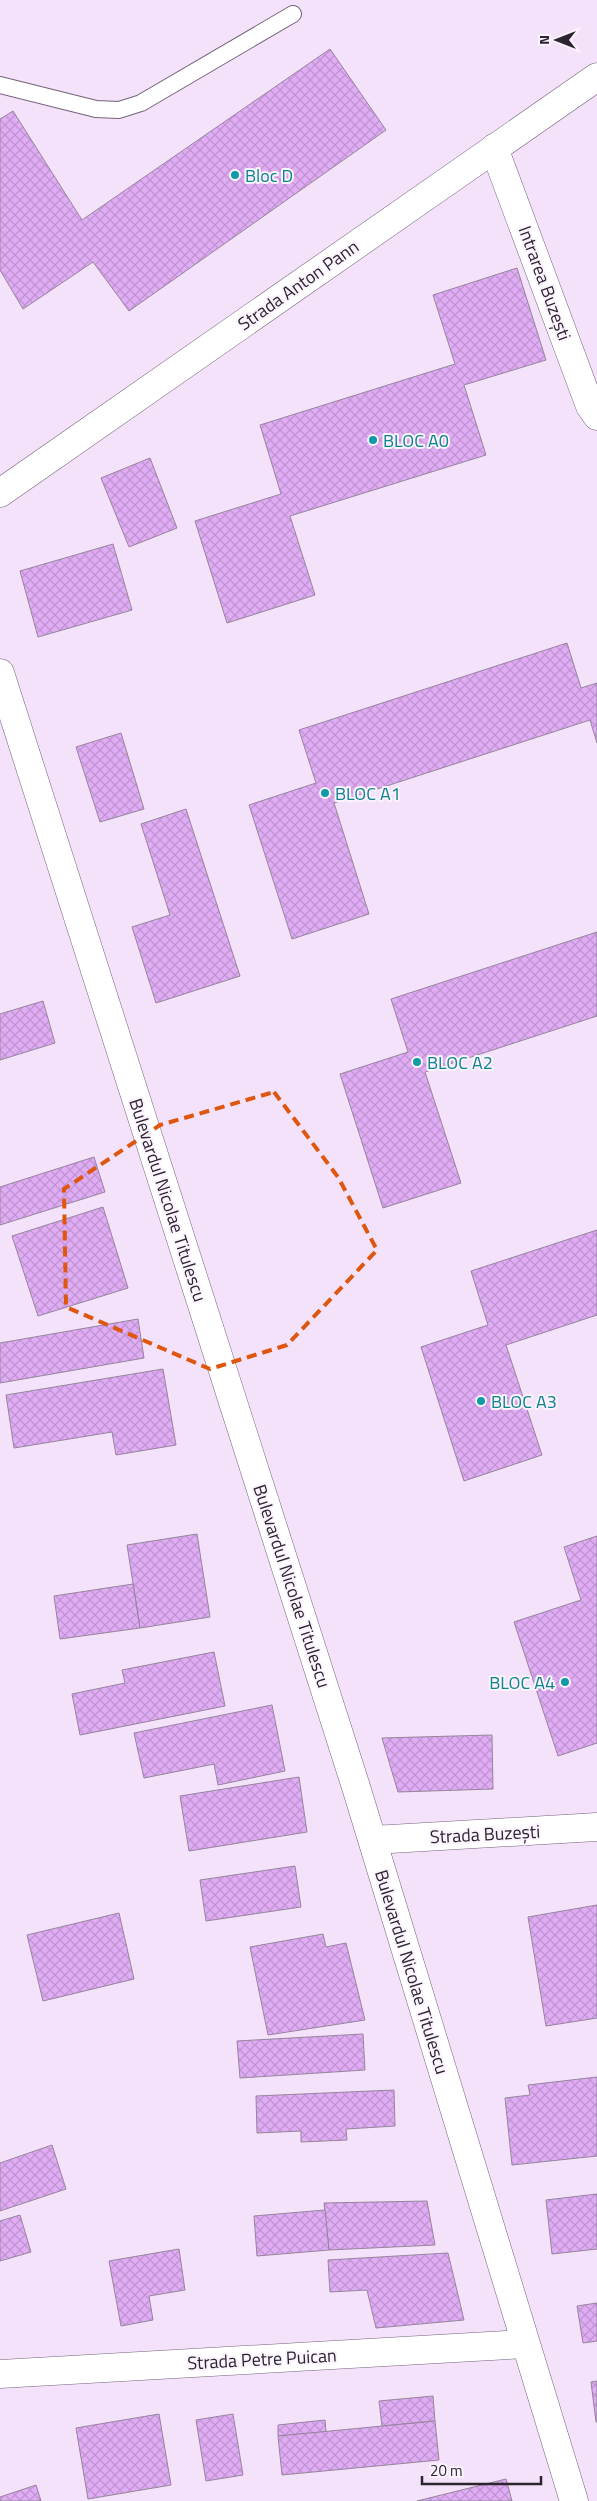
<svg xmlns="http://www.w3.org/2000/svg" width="597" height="2501" viewBox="0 0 597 2501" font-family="'Titillium Web',sans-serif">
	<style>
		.building { fill: url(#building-cross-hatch); stroke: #95859c }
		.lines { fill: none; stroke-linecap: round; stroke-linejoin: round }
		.service-casing { stroke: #73637a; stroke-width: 18 }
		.minor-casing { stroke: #73637a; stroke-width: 29 }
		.tertiary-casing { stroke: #73637a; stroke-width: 29 }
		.service { stroke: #fff; stroke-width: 16 }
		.minor { stroke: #fff; stroke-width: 28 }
		.tertiary { stroke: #fff; stroke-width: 28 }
		.marked { fill: none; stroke: #df560e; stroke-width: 4; stroke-dasharray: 10 6; stroke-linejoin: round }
		.culture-dot { fill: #0f9aa8; stroke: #fbf3fe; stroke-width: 2 }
		.labels { text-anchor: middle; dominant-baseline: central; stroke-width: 4; stroke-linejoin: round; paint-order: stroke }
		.culture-label { font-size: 18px; fill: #0d838f; stroke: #fbf3fe; text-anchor: start }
		.street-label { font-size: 18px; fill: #2c252f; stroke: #fbf3fe }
	</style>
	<defs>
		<pattern id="building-cross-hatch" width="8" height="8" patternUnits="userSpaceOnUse" patternTransform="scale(1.25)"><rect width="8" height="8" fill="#e0acf4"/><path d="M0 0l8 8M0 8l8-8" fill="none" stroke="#c094d2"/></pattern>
	</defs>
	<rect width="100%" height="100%" fill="#f4e2fb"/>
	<g class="building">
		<polygon points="330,49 386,130 129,311 93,262 23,309 0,270 0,119 13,111 82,220"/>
		<polygon points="517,268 546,360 464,385 486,455 290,516 315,595 227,623 195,521 281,494 260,425 455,364 433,295"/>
		<polygon points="150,458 177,528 129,547 101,478"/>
		<polygon points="113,544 132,610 38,637 20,571"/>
		<polygon points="567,643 581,688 597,683 597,743 590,720 334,803 369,914 292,939 249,805 316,783 299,730"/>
		<polygon points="121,733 144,809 100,822 76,747"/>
		<polygon points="186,809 240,976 156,1003 132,927 170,915 141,824"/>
		<polygon points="597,932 597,1016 425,1072 461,1183 383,1208 340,1074 408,1052 391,999"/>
		<polygon points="43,1001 55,1043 0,1060 0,1014"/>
		<polygon points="94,1157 105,1192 0,1225 0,1187"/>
		<polygon points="103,1207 128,1288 38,1316 12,1236"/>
		<polygon points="597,1230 597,1315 506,1345 542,1455 464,1481 421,1347 488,1325 471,1271"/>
		<polygon points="138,1319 144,1358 0,1383 0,1343"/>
		<polygon points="163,1369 176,1445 116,1455 112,1432 14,1448 6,1395"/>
		<polygon points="197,1534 210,1617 140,1628 127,1545"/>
		<polygon points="597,1536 597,1743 558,1756 514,1622 581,1600 564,1547"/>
		<polygon points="133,1584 140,1628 60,1639 54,1596"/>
		<polygon points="214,1652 225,1706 80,1735 72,1694 125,1683 122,1670"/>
		<polygon points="272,1705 285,1771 218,1785 214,1764 144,1778 134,1733"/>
		<polygon points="492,1735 493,1789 398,1792 382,1738"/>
		<polygon points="299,1777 307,1832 189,1851 180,1796"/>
		<polygon points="295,1866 301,1907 206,1921 200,1880"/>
		<polygon points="597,1905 597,2018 546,2026 528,1917"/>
		<polygon points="119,1913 134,1979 43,2001 27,1935"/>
		<polygon points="323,1934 326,1947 346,1943 365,2020 268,2035 250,1947"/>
		<polygon points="363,2034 365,2070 240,2078 237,2041"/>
		<polygon points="597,2077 597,2156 512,2165 505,2098 530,2095 528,2085"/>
		<polygon points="394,2090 395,2126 346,2129 347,2140 301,2142 301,2131 257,2133 256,2096"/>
		<polygon points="52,2145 66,2189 0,2211 0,2163"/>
		<polygon points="597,2194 597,2249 552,2254 546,2200"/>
		<polygon points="427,2201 435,2245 329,2250 324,2203"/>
		<polygon points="325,2210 329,2250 257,2256 254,2216"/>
		<polygon points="20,2215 31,2252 0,2261 0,2221"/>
		<polygon points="179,2249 185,2290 149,2296 153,2320 121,2326 109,2261"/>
		<polygon points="448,2253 464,2320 376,2328 367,2290 330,2292 328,2260"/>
		<polygon points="597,2303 597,2341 583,2343 577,2306"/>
		<polygon points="597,2381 597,2422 596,2422 591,2382"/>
		<polygon points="433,2396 435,2421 382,2426 379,2401"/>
		<polygon points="159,2414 171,2485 88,2499 76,2428"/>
		<polygon points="233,2414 243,2475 206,2481 196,2420"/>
		<polygon points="325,2420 326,2432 278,2436 278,2425"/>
		<polygon points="435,2421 439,2460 282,2475 278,2436"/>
		<polygon points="506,2479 512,2501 417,2501"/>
		<polygon points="36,2485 41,2501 0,2501 0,2497"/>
	</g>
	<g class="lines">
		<g class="service-casing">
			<polyline id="service" points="0,85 96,109 119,110 141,103 293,14"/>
		</g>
		<g class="minor-casing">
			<g id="minor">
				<polyline points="494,148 590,406 597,416"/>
				<polyline points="0,493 597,77"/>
				<polyline points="373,1840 597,1827"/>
				<polyline points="0,2374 525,2344"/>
			</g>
		</g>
		<g class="tertiary-casing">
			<polyline id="tertiary" points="0,673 356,1787 574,2501"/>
		</g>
		<use href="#service" class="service"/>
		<use href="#minor" class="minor"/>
		<use href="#tertiary" class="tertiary"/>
	</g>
	<path class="marked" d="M274 1092 338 1177 377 1250 287 1345 210 1369 66 1307 64 1189 160 1125Z"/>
	<g class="culture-dot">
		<circle cx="235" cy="175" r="5"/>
		<circle cx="373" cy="440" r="5"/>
		<circle cx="325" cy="793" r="5"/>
		<circle cx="417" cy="1062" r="5"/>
		<circle cx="481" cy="1401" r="5"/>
		<circle cx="565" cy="1682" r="5"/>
	</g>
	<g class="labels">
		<g class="culture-label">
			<text x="245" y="175">Bloc D</text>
			<text x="383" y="440">BLOC A0</text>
			<text x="335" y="793">BLOC A1</text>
			<text x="427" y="1062">BLOC A2</text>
			<text x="491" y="1401">BLOC A3</text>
			<text x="555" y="1682" text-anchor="end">BLOC A4</text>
		</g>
		<g class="street-label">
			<text transform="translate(545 283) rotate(70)">Intrarea Buzești</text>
			<text transform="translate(298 285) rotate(-35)">Strada Anton Pann</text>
			<text transform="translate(168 1200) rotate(72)">Bulevardul Nicolae Titulescu</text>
			<text transform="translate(292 1586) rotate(72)">Bulevardul Nicolae Titulescu</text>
			<text transform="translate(485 1834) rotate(-3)">Strada Buzești</text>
			<text transform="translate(412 1972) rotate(73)">Bulevardul Nicolae Titulescu</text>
			<text transform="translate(262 2359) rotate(-3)">Strada Petre Puican</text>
		</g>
	</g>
	<g transform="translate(557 40) rotate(270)" stroke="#fbf3fe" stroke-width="4" paint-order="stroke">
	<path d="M0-4L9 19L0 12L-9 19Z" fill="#2c252f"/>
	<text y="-8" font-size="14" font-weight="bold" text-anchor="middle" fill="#2c252f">N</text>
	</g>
	<path d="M422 2476v8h119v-8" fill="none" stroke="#2c252f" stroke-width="2.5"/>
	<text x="430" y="2476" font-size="15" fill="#2c252f" stroke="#fbf3fe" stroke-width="4" paint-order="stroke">20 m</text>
</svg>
